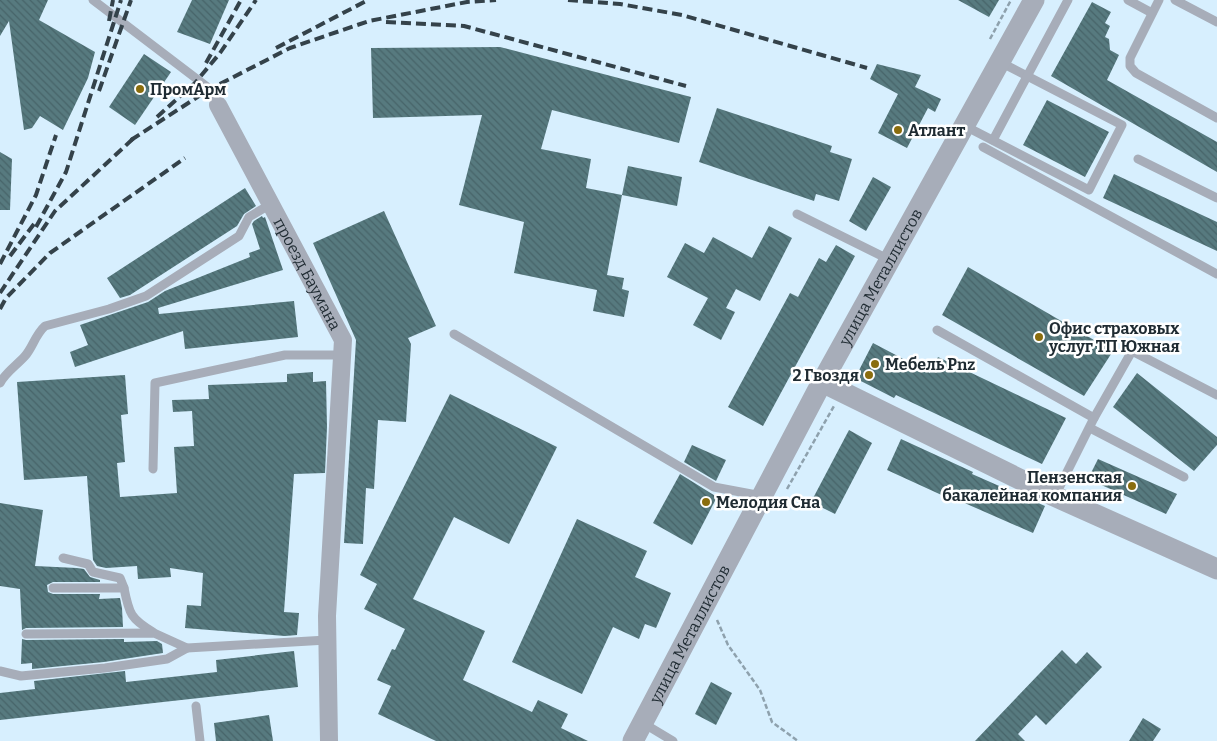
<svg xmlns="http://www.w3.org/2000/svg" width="1217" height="741" viewBox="0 0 1217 741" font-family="Bitter,serif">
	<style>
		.building { fill: url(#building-back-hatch) }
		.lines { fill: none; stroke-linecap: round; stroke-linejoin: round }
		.path { stroke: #8ea1ad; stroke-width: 2.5; stroke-dasharray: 5 2.5; stroke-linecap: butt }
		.service { stroke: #a7adb9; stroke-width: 9 }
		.minor { stroke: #a7adb9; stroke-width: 18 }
		.tertiary { stroke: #a7adb9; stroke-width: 21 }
		.rail { stroke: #34424a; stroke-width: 4; stroke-dasharray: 10 5; stroke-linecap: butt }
		.poi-dot { fill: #8a6d0e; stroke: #fff; stroke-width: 2 }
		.labels { text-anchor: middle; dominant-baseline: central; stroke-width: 5; stroke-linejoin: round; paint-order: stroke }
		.poi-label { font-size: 16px; font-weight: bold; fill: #1f2b32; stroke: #fff; text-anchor: start }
		.street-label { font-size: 16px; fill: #1f2b32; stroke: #fff }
	</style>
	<defs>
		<pattern id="building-back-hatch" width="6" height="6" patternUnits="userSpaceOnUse" patternTransform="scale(1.25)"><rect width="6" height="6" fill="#577a7f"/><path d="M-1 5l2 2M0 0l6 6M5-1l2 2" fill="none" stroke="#476469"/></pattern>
	</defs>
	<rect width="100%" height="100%" fill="#d7effe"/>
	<g class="building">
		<polygon points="0,0 48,0 39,20 95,52 88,78 63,130 40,116 32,128 24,130 9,21 0,36"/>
		<polygon points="192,0 229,0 210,44 177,32"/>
		<polygon points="958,0 999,0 989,17"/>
		<polygon points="1092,2 1111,12 1105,23 1110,26 1105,37 1109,39 1110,50 1119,55 1107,80 1217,142 1217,172 1051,76"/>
		<polygon points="500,47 691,97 679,143 552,110 541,149 591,159 586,188 622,195 607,275 624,278 622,289 629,291 624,317 593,311 597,290 514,273 524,222 459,205 482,115 373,118 371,48"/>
		<polygon points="144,54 171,72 135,125 109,107"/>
		<polygon points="877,64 921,75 915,87 941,99 935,112 928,108 907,148 878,133 898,94 870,79"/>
		<polygon points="1047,100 1109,132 1085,177 1023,145"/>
		<polygon points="717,108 832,146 830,152 852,159 839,201 816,194 814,201 699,162"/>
		<polygon points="0,152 12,159 10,210 0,210"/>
		<polygon points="628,166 682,177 677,206 622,195"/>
		<polygon points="1114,174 1217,222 1217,251 1103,198"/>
		<polygon points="873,177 891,187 866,231 849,221"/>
		<polygon points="245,188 256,206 244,214 237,226 130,295 120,298 107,278"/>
		<polygon points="384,211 436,326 408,338 411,344 406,422 378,420 374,489 366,488 363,544 344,543 356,340 313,243"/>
		<polygon points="262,216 263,218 265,217 283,270 158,308 159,314 294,301 298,337 185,349 183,331 75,367 70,352 88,345 80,325 148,302 165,291 250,257 249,253 260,249 252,224 254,221"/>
		<polygon points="769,226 792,238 760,301 736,289 726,308 735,312 721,340 693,325 708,298 667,277 685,243 704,253 713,237 752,258"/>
		<polygon points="836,245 855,256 763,426 728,407 790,293 798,297 819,258 826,262"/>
		<polygon points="968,267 1113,351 1084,396 942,315"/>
		<polygon points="873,343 930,373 938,357 1066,418 1042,464 896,395 894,398 855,378"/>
		<polygon points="313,372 313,382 326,381 327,427 325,473 294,474 284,612 299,613 297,635 285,636 185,628 187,605 201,606 203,573 170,568 171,577 138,579 137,566 106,568 97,566 93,560 87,476 24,480 17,382 125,375 128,414 121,415 125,462 117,463 120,497 177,493 174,447 194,446 192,411 173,412 172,400 209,399 208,385 287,382 287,374"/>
		<polygon points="1137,373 1217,437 1217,445 1194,471 1113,407"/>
		<polygon points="450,394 557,447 509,544 454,517 413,599 485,631 463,680 532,712 538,700 568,714 561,728 588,741 436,741 378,714 391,686 377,680 392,649 395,650 405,629 364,609 377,584 360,575"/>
		<polygon points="849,430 872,443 835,514 811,502"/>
		<polygon points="901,439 973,472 972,474 1045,506 1033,533 960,501 959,503 887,470"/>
		<polygon points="692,445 726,460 716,481 684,462"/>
		<polygon points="1098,459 1177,494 1166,514 1088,479"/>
		<polygon points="680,474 717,497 692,545 653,523"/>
		<polygon points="0,503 43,510 35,566 77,568 84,569 90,577 100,580 100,582 53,582 47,585 48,592 53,594 100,594 99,599 120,598 122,608 123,627 26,628 22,630 20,589 0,586"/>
		<polygon points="577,519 647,551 635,577 671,593 656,628 645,624 639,639 613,627 582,694 512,662"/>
		<polygon points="22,639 26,640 124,639 124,642 157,641 162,644 163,653 104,662 32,669 32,663 21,664"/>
		<polygon points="1062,650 1076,664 1087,652 1102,667 1046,725 1036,715 1018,734 1025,741 975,741"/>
		<polygon points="294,651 298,687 0,720 0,693 35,689 34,681 125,671 126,682 217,672 216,660"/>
		<polygon points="711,682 732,693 716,725 695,714"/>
		<polygon points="269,715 273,741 216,741 214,723"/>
		<polygon points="1143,718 1161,729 1153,741 1129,741"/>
	</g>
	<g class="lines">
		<g class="path">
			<polyline points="990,39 1011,0"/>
			<polyline points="787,489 834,406"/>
			<polyline points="717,620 728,645 760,690 772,722 798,741"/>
		</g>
		<g class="service">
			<polyline points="93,0 210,89 218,105"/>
			<polyline points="1128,0 1152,13"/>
			<polyline points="1159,0 1130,58 1130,66 1136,73 1217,118"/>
			<polyline points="1175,0 1217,22"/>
			<polyline points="965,126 1089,190 1122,125 1000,62"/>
			<polyline points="993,140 1068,0"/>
			<polyline points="983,147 1217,274"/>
			<polyline points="1138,159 1217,198"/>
			<polyline points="797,214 890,260"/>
			<polyline points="937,330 1094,418"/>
			<polyline points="454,334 714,487 762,496"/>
			<path d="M0 383C6 372 16 366 25 356 33 347 35 335 45 326L109 309 146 296 239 236 249 217 271 204"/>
			<polyline points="1090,428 1184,477"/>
			<polyline points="153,469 155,383 285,355 342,355"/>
			<polyline points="1055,496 1094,418 1132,351 1217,395"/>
			<polyline points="63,558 88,564 93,572 120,578 124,588"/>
			<path d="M53 588H124C129 614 131 619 153 632"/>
			<polyline points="26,634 154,633 187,648 327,640"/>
			<polyline points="0,671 21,676 105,668 167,659 187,648"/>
			<polyline points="196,706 200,741"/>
			<polyline points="643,723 673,741"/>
		</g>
		<path class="minor" id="s1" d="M218 105 343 340 327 616 329 741"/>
		<g class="tertiary">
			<polyline points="822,382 1054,496 1217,569"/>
			<path id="s2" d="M633 741 822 382 1034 0"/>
		</g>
		<g class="rail">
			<polyline points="568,0 620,4 682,15 867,68"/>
			<polyline points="109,21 113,0"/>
			<polyline points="386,22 464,26 686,86"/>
			<polyline points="276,48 368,0"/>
			<polyline points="206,63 241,0"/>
			<polyline points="99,91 131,0"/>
			<polyline points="157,117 195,83 220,53 256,0"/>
			<polyline points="131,140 210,89 290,48 369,21 467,2 496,0"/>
			<polyline points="36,227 66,172 121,0"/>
			<polyline points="10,256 37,220"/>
			<polyline points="0,264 36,195 56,135"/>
			<polyline points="0,293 55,211 136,136"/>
			<polyline points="0,309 6,298 50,253 185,158"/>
		</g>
	</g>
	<g class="poi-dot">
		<circle cx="140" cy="89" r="5"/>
		<circle cx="898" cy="130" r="5"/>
		<circle cx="1039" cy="337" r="5"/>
		<circle cx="875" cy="364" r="5"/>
		<circle cx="869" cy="375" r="5"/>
		<circle cx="1132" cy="486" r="5"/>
		<circle cx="706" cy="502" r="5"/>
	</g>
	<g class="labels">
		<g class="poi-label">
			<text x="150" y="89">ПромАрм</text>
			<text x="908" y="130">Атлант</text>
			<text x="1049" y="328">Офис страховых<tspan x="1049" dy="18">услуг ТП Южная</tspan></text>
			<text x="885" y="364">Мебель Pnz</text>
			<text x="859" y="375" text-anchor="end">2 Гвоздя</text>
			<text x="1122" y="477" text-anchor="end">Пензенская<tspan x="1122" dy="18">бакалейная компания</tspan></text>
			<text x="716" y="502">Мелодия Сна</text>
		</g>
		<g class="street-label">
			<text stroke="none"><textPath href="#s1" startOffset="191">проезд Баумана</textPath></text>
			<text stroke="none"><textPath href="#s2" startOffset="526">улица Металлистов</textPath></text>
			<text stroke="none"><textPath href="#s2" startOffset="121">улица Металлистов</textPath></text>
		</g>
	</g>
</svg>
